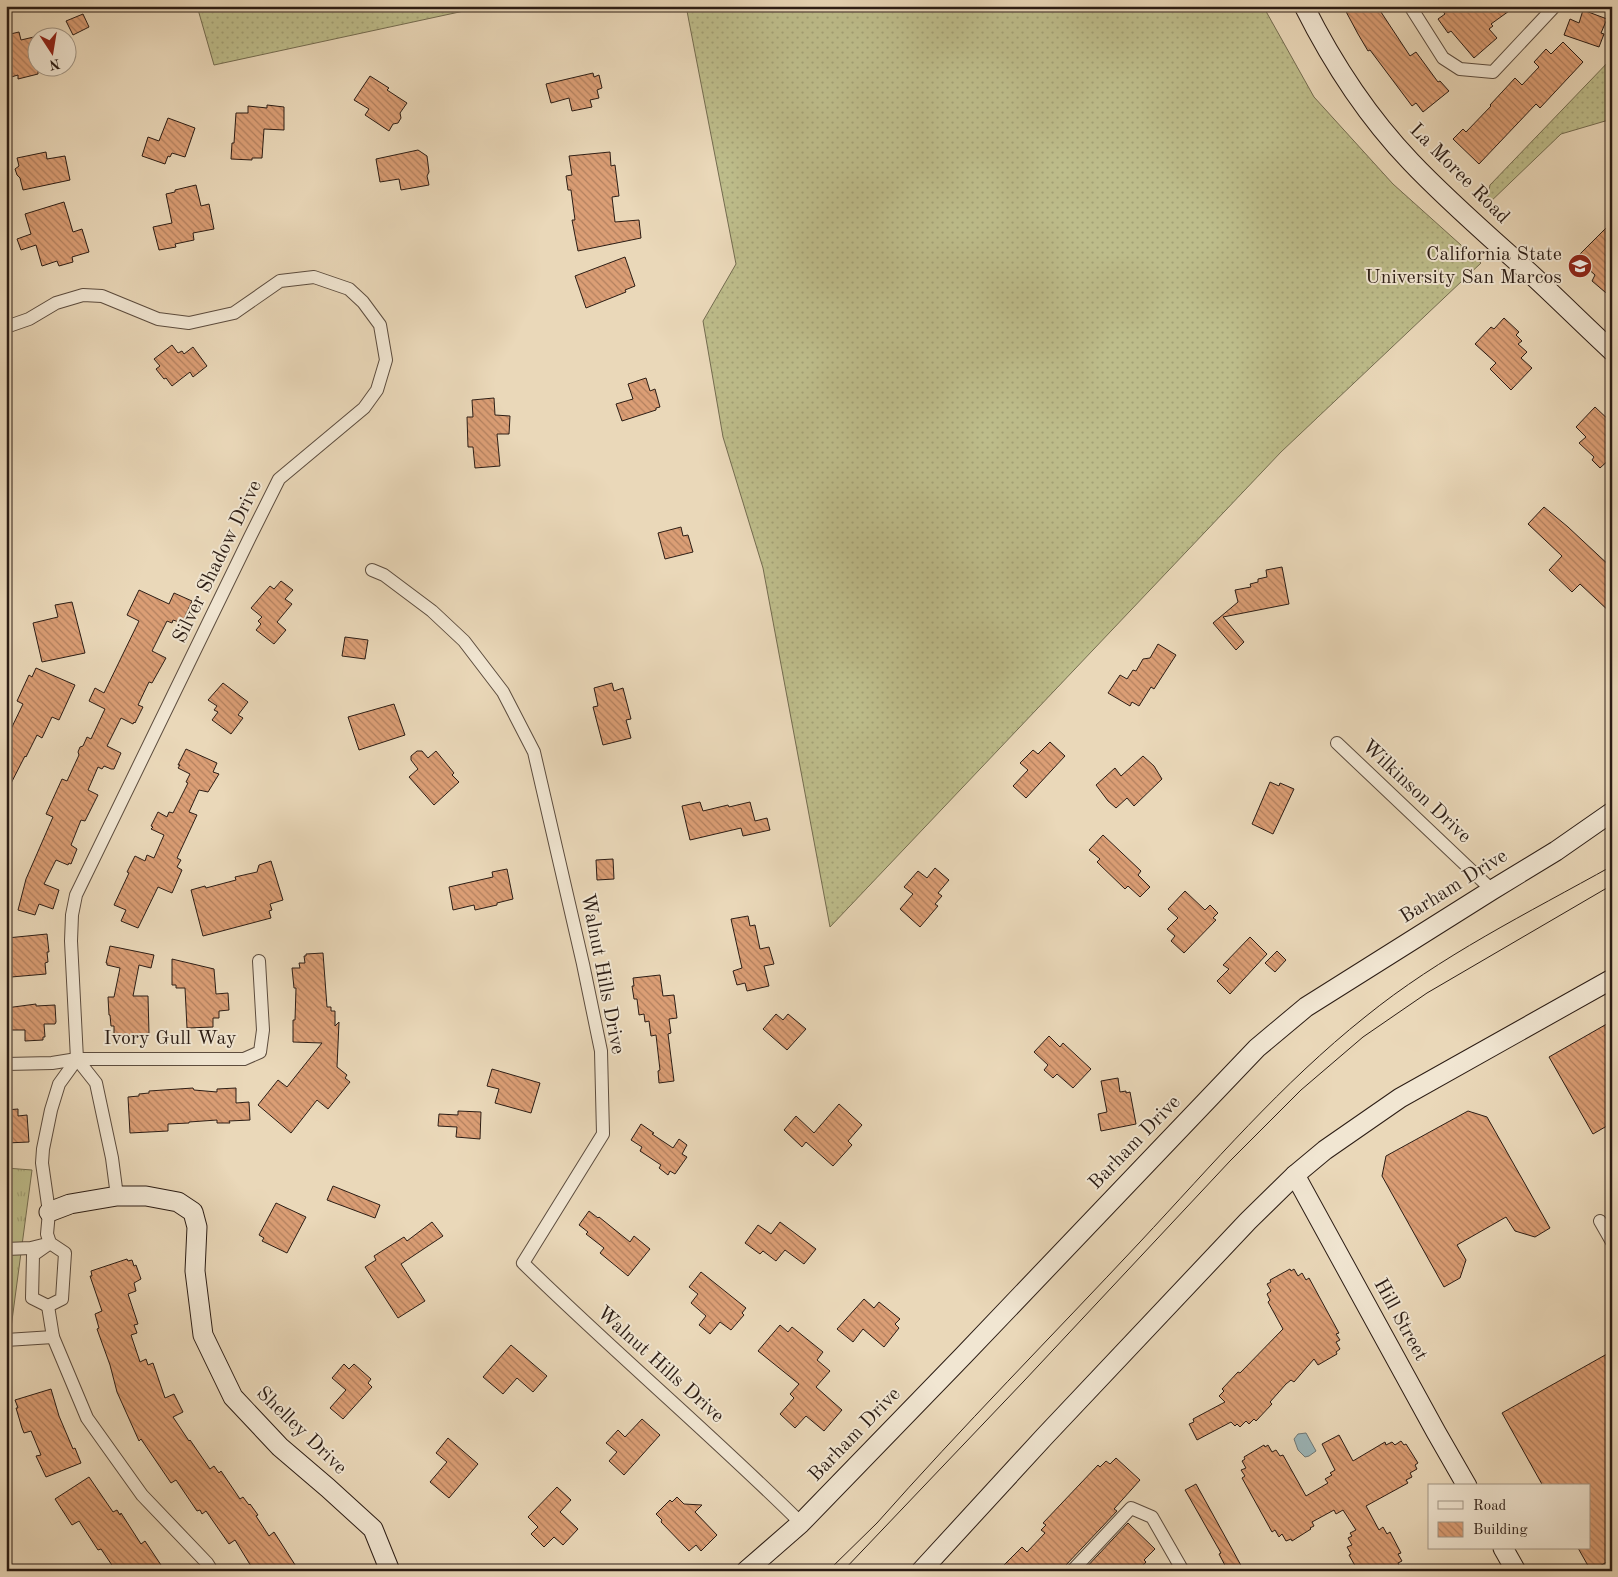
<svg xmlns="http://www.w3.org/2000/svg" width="1618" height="1577" viewBox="0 0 1618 1577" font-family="'Old Standard TT',serif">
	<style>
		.grass { fill: url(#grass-dots); stroke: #746c50 }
		.park { fill: url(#park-tufts); stroke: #746c50 }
		.water { fill: #9cb7ba; stroke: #6f7978 }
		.building { fill: url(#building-back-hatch); stroke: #2c1d15 }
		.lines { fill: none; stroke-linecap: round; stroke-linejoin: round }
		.street-casing { stroke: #5c4c3e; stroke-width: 14 }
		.secondary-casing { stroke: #2c1d15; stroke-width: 21 }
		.street { stroke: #f1e6d2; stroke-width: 12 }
		.secondary { stroke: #f1e6d2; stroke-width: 19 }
		.tram { stroke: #2c1d15; stroke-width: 1 }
		.labels { text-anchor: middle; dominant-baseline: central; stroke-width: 4; stroke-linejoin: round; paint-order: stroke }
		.street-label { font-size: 20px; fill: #2c1d15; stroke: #f1e6d2 }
		.poi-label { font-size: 20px; fill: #2c1d15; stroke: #f1e6d2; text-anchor: end }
	</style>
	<defs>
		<pattern id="grass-dots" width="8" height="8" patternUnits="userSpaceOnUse" patternTransform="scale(1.25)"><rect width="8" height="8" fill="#bdbc8a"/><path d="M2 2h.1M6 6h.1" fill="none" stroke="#a3a176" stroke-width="1.8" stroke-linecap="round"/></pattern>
		<pattern id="park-tufts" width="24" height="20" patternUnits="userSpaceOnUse" patternTransform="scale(1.25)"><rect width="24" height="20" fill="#bdbc8a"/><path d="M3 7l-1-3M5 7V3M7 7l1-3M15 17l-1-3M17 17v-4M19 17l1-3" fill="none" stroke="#a3a176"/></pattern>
		<pattern id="building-back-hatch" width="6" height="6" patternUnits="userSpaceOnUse" patternTransform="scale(1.25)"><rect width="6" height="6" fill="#db9e75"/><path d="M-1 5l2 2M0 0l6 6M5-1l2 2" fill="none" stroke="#b2805f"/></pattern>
	</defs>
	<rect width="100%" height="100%" fill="#ead8b9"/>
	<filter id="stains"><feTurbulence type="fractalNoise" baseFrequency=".004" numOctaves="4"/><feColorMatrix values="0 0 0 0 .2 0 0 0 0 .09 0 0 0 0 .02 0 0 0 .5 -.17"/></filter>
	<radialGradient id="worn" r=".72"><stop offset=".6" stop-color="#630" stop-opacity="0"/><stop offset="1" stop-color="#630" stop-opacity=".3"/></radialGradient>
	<g class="grass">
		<polygon points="197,6 487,6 214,65"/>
		<polygon points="686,6 1263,6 1314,97 1393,184 1481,263 1281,452 830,927 763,568 723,437 703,321 736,264"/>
		<polygon points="1612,58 1612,119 1561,134 1486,206 1490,185"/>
	</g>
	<polygon class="park" points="6,1168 32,1170 11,1328 6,1328"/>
	<polygon class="water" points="1306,1433 1316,1451 1309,1456 1305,1457 1298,1450 1294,1439 1298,1434"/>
	<g class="building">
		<polygon points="1343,6 1377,6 1410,56 1416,52 1438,82 1440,81 1449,91 1423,112 1416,103 1412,106 1370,50 1368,51 1358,34"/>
		<polygon points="1439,6 1516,6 1491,24 1493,26 1489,29 1497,38 1474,58 1451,31 1448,33 1438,19 1445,14"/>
		<polygon points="1583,10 1607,19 1601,33 1604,34 1599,47 1564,35 1570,19 1579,23"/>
		<polygon points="83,14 89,27 73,35 66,21"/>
		<polygon points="19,32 21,40 38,36 38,74 18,79 18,75 11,77 9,66 6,66 6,35"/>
		<polygon points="1563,42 1583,62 1540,108 1536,104 1479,164 1453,139 1463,129 1466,132 1491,106 1490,105 1515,78 1522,85 1539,67 1534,62 1546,49 1551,54"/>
		<polygon points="593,73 594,77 599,75 602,88 597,90 599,98 590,100 592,107 572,111 569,98 551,103 546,84"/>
		<polygon points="370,76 389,88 387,90 407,103 400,113 401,118 398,123 393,124 389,131 365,115 369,109 354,100"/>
		<polygon points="267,105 284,107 284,130 264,129 262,158 252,158 252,160 231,159 232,143 234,143 236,113 248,113 248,106 267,108"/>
		<polygon points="168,118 195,128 185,157 172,153 170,157 168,156 165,164 142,156 148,137 159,141"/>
		<polygon points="418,150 427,156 429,172 427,176 429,185 401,190 399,179 380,182 376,159"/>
		<polygon points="46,152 47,159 65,156 70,180 23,190 20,178 17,175 15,169 19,166 17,158"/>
		<polygon points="610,152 611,166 615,165 619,196 612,197 615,222 639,220 641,238 578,251 572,220 575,220 571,190 568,190 566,176 572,175 569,156"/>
		<polygon points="196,185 201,206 209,204 214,229 193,233 194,240 175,244 176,247 159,250 153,227 172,223 166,194 175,192 175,190"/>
		<polygon points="64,202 73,232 82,229 89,252 72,257 73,262 59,266 57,261 42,266 36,245 21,250 17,239 31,234 25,214"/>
		<polygon points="1612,222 1612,298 1592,281 1595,275 1576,258"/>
		<polygon points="625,257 635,286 625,290 626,292 586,308 575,276"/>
		<polygon points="1504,318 1519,332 1516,335 1522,341 1518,344 1527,352 1521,358 1532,368 1511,390 1490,369 1496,363 1475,344 1491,327 1494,329"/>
		<polygon points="172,345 178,353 182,351 184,354 193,347 207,366 193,377 190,372 172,386 166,378 164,379 156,369 160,366 154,359"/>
		<polygon points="646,378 650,391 655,389 660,407 656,408 656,410 622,421 616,404 633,399 628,384"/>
		<polygon points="494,398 495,415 510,416 509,434 497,434 500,466 475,468 473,447 468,447 467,417 473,417 472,400"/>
		<polygon points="1595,407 1612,423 1612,457 1600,468 1592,460 1594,457 1579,443 1586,437 1576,427"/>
		<polygon points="1544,507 1568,527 1612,568 1612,614 1580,584 1572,592 1549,570 1562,556 1528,524"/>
		<polygon points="681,527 683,536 688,535 693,552 665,559 658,533"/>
		<polygon points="1282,567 1289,604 1223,617 1244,642 1236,650 1213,623 1238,602 1235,590 1251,587 1250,584 1258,582 1258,579 1267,577 1266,570"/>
		<polygon points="281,581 293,590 285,599 292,604 277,622 286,630 274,644 256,630 261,624 258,621 262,617 251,608 270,586 274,589"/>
		<polygon points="139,590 169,604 174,593 192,601 182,623 173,620 172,623 167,621 152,651 166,658 152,683 149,682 138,705 143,707 135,723 134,722 133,724 121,718 107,746 121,753 114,769 111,769 104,766 102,769 98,767 88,790 98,795 85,821 81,820 71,845 77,849 71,864 69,863 68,865 56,860 44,884 59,890 53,909 39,904 35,915 18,910 26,879 53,817 46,814 62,779 67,781 79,755 78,752 80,747 83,746 87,737 91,739 105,709 89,701 95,688 104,693 139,621 127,615"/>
		<polygon points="72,602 85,653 42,662 33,623 58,617 55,605"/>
		<polygon points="345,637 368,640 365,659 342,656"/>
		<polygon points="1158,644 1176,655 1154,689 1151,687 1139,706 1132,702 1130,706 1108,693 1120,675 1127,679 1133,670 1136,671 1143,659 1150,658"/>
		<polygon points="36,668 75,685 59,720 52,717 42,738 37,735 26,757 25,756 6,793 6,727 11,729 23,704 17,701 29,675 32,677"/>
		<polygon points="223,683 248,702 238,715 243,718 231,734 212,720 218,712 214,710 217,706 208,700"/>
		<polygon points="612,683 614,691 623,688 631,719 626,720 631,738 603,745 593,707 598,706 594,688"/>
		<polygon points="394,704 405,735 359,750 348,717"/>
		<polygon points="1050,742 1065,756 1026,798 1013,786 1028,770 1020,763 1033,750 1038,754"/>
		<polygon points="186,749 217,763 213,772 219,774 208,792 199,790 189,812 197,815 177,858 181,860 177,867 182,870 172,893 158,887 138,928 121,921 126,910 114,905 129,873 127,872 135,856 145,861 147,855 154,858 164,835 151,829 153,827 151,826 158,812 167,817 169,812 173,813 188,783 186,782 190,774 178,768 180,765 178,765"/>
		<polygon points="417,751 422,751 428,758 436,751 454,773 452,775 459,782 434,805 409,777 418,769 411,760 411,756"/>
		<polygon points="1143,756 1154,766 1162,779 1134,806 1127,798 1116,808 1108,801 1096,785 1115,768 1121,776"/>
		<polygon points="1270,782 1279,786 1280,783 1294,789 1273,834 1252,824"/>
		<polygon points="700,802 703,811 728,805 729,807 750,802 755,821 767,818 770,830 743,836 741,828 690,840 682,806"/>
		<polygon points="1103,835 1141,871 1138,875 1150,887 1140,897 1128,886 1125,889 1097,862 1100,859 1089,850"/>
		<polygon points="613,859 614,879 597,880 596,860"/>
		<polygon points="271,861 283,900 270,904 272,910 269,911 271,918 203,936 191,890 205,886 206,888 236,880 235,877 257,872 259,865"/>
		<polygon points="935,868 949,880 938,893 942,896 935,904 938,906 920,927 900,909 913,894 904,887 918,871 927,878"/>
		<polygon points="507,869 513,899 497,903 497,905 475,910 474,905 453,910 449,887 493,877 492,872"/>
		<polygon points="1185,891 1205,910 1210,905 1218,913 1213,918 1216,920 1184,953 1171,941 1175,936 1167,929 1178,918 1168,909"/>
		<polygon points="748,916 750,926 755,925 760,949 769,947 774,964 764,966 769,986 747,991 745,983 737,985 733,971 742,968 731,919"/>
		<polygon points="47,934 49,952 47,952 48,962 45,963 46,974 11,977 11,975 6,975 6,962 9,962 7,938"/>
		<polygon points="1250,937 1267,954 1230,994 1217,981 1229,969 1223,965"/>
		<polygon points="110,946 154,955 151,968 139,965 133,996 148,996 149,1034 114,1035 114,1026 111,1026 110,1015 109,1015 108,997 114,997 120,968 107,965 107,963 106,963"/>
		<polygon points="1277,951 1286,960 1275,972 1265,963"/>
		<polygon points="323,953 327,1007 331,1007 331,1011 335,1011 335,1026 339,1022 337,1067 347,1075 345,1078 350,1082 328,1109 317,1100 291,1133 258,1105 278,1080 287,1087 322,1043 293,1042 293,1020 295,1020 296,988 294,988 292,968 300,968 299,963 305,963 304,956 306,956 306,954"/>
		<polygon points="172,959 214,969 216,994 228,993 229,1010 219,1011 219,1018 213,1018 213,1027 187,1028 185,988 176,988 176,985 172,985"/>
		<polygon points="660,975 663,996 674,995 677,1018 669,1019 671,1033 668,1034 674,1081 659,1083 658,1071 660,1070 656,1035 651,1036 649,1021 645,1022 644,1014 639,1015 637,999 634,999 632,986 634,986 633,978"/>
		<polygon points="36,1004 36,1006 55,1005 56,1022 55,1024 44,1024 45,1037 43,1037 43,1040 25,1041 25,1030 6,1030 6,1008"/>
		<polygon points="776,1014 783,1020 788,1014 806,1029 787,1050 763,1029"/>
		<polygon points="1612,1021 1612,1123 1593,1134 1549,1057"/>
		<polygon points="1049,1036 1060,1047 1063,1043 1091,1069 1073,1088 1057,1074 1053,1078 1044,1070 1048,1065 1034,1052"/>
		<polygon points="492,1069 540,1083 531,1113 495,1103 499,1089 487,1086"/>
		<polygon points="1118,1078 1120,1092 1126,1091 1126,1093 1130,1092 1136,1124 1101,1131 1098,1114 1107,1112 1101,1081"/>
		<polygon points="193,1088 194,1090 217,1092 217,1089 236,1088 236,1103 249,1102 250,1120 229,1121 230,1123 217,1123 217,1120 189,1122 189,1123 168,1124 168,1131 130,1133 128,1097 139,1096 139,1094 149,1093 149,1091"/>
		<polygon points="839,1104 862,1125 848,1141 852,1145 833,1166 806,1142 802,1147 784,1130 796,1116 814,1133"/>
		<polygon points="18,1109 18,1116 27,1115 29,1142 6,1143 6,1110"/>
		<polygon points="458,1111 481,1112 480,1139 456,1137 457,1127 438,1126 439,1114 458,1115"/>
		<polygon points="1468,1111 1487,1117 1550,1228 1535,1237 1515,1231 1506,1217 1457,1245 1466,1260 1460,1278 1444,1287 1382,1176 1386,1156"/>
		<polygon points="641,1124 654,1133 652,1134 673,1148 679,1139 687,1145 682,1154 687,1157 675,1174 670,1171 668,1175 659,1168 661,1165 640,1151 642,1147 631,1140"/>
		<polygon points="333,1186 380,1205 375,1218 327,1200"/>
		<polygon points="276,1203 306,1217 287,1253 262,1241 264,1238 259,1235"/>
		<polygon points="589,1211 598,1218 599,1217 630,1242 634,1236 650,1249 628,1276 600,1253 604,1248 586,1234 588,1232 579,1225"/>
		<polygon points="432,1222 443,1236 401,1264 425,1301 398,1318 365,1267 376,1260 374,1256 404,1237 407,1241"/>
		<polygon points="780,1222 816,1249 804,1264 785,1250 776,1261 763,1251 760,1254 745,1243 758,1225 771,1234"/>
		<polygon points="127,1259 128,1261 132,1260 134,1266 136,1265 141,1279 134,1283 136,1291 128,1294 138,1324 134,1325 137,1333 131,1335 140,1362 146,1359 148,1365 153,1363 165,1398 174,1394 183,1412 173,1417 189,1441 190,1440 210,1469 214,1466 219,1473 221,1471 240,1499 243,1497 249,1505 250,1504 258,1515 256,1516 269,1536 274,1532 299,1571 254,1571 235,1540 229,1544 206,1511 202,1514 200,1510 197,1511 176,1480 171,1483 141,1439 139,1441 117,1392 110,1365 97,1329 99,1328 95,1314 102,1311 90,1276 92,1276 91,1271"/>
		<polygon points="1290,1269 1291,1271 1294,1269 1298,1276 1302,1273 1306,1280 1309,1278 1339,1333 1336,1334 1340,1340 1336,1342 1340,1349 1336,1352 1337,1354 1318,1365 1314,1359 1294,1382 1291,1380 1286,1384 1270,1402 1272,1404 1256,1421 1254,1419 1249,1424 1246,1421 1240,1427 1237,1424 1235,1426 1231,1422 1197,1440 1189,1424 1194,1422 1193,1419 1225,1402 1219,1396 1224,1391 1222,1389 1238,1372 1240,1373 1283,1329 1268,1302 1270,1300 1267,1294 1271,1291 1267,1284 1271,1282 1270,1280"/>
		<polygon points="701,1272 746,1308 742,1313 744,1315 731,1330 720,1322 710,1334 699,1325 706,1316 691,1303 698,1294 689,1287"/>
		<polygon points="864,1299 874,1308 879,1302 900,1319 895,1324 899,1328 884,1347 863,1329 853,1342 837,1329"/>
		<polygon points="780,1325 788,1332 792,1327 823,1352 817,1360 830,1371 816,1387 842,1410 824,1431 806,1416 795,1428 780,1414 794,1398 790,1394 799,1384 758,1351"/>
		<polygon points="511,1345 547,1376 533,1392 517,1378 503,1394 483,1377"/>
		<polygon points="1607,1354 1612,1362 1612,1559 1591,1571 1578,1548 1589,1548 1589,1486 1543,1486 1502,1413"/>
		<polygon points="344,1364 349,1369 354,1364 371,1379 368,1383 372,1387 343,1419 330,1408 346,1390 332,1378"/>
		<polygon points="51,1389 59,1416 73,1449 75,1448 81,1463 46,1477 36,1456 41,1455 31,1431 24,1433 22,1428 16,1408 18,1408 15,1400"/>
		<polygon points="642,1419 660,1435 624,1475 609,1461 617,1452 606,1443 618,1430 625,1437"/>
		<polygon points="1339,1435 1353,1461 1385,1442 1386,1445 1392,1442 1395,1445 1401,1441 1404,1445 1406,1444 1418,1463 1415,1465 1417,1469 1410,1473 1412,1477 1406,1480 1408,1483 1366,1506 1379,1530 1383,1527 1387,1534 1390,1532 1401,1553 1398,1554 1402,1561 1398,1563 1402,1571 1358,1571 1349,1555 1351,1554 1347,1547 1352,1545 1348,1538 1352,1536 1350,1533 1356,1530 1343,1510 1336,1514 1334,1510 1312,1522 1314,1526 1310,1528 1311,1529 1292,1541 1291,1539 1286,1541 1282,1534 1279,1537 1275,1530 1272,1532 1242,1478 1245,1476 1241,1470 1246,1468 1242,1461 1245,1459 1244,1457 1264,1445 1265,1447 1268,1445 1272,1452 1276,1450 1280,1456 1283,1455 1306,1496 1328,1483 1325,1479 1332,1475 1330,1473 1335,1470 1322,1444"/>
		<polygon points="448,1438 478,1464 449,1498 430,1482 447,1462 436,1453"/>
		<polygon points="1116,1458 1140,1480 1114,1509 1117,1511 1066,1565 1064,1571 998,1571 1022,1547 1027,1552 1045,1533 1041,1530 1046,1525 1043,1523 1098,1465 1100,1467 1106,1461 1110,1464"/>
		<polygon points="89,1477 113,1512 117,1510 120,1515 121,1513 141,1544 145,1541 165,1571 116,1571 101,1549 98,1550 79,1521 72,1525 55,1499"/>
		<polygon points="1196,1484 1232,1549 1244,1571 1228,1571 1219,1554 1221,1553 1185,1490"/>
		<polygon points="557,1487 571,1500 560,1512 578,1529 563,1545 554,1537 544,1547 531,1534 538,1527 528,1517"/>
		<polygon points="677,1497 684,1504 702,1505 695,1512 717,1535 701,1551 696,1545 689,1551 661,1522 662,1520 656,1514 670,1500 672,1502"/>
		<polygon points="1128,1523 1155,1549 1144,1560 1146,1562 1138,1571 1083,1571"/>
	</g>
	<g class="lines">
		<g class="street-casing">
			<g id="street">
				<polyline points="1410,6 1443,58 1460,69 1493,72 1555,6"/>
				<polyline points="6,327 29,319 56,303 83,295 102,296 158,319 189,323 234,313 280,281 314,277 349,289 363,302 380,325 386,360 377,390 364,408 279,479 250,537 76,895 72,915 71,941 77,1059"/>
				<path d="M372 570 384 575 432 611 464 641 503 692 534 752 583 964 601 1051 603 1134 523 1263C614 1352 711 1434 801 1523"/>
				<polyline points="1337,743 1492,890"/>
				<polyline points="77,1059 96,1083 112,1158 117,1196"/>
				<polyline points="6,1064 52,1063 77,1059 244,1059 260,1052 263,1030 259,961"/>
				<polyline points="1600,1221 1612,1242"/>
				<polyline points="6,1249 31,1248 43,1245"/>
				<polyline points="48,1306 53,1337 87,1418 142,1495 207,1563 212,1571"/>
				<polyline points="48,1306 62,1299 65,1253 50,1243 47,1234 49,1212 42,1163 43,1149 51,1110 59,1084 77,1059"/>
				<polyline points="48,1306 32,1298 33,1255 50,1243"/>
				<polyline points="6,1340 53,1337"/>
				<polyline points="1072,1571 1131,1508 1152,1517 1183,1571"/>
			</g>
		</g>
		<g class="secondary-casing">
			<g id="secondary">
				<path d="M1304 6C1332 62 1367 116 1411 162 1449 202 1491 238 1532 275 1559 300 1585 326 1612 351"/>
				<polyline points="1295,1175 1436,1432 1467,1486"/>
				<polyline points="49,1212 70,1204 117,1196 146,1196 178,1202 193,1212 197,1227 195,1271 203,1335 233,1397 280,1447 328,1488 373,1529 390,1571"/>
				<polyline points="1503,1548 1516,1571"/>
				<polyline points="746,1571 801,1523 963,1356 1257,1048 1306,1007 1492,890 1556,851 1612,812"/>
				<polyline points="921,1571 1045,1436 1248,1221 1295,1175 1325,1150 1400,1098 1612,979"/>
			</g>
		</g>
		<use href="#street" class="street"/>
		<use href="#secondary" class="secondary"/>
		<g class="tram">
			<path d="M828 1571 877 1523C962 1427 1052 1336 1140 1242 1212 1165 1282 1083 1365 1017 1440 956 1528 913 1612 866"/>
			<polyline points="843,1571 1024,1381 1230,1161 1301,1090 1363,1037 1427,993 1612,885"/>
		</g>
	</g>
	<defs>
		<g id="university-disc" transform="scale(1.25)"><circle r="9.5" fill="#8f2418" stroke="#f1e6d2"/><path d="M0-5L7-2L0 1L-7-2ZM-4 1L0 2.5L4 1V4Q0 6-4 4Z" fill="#fff"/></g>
	</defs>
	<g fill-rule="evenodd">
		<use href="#university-disc" x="1580" y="266"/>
	</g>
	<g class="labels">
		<g class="street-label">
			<text transform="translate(1459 174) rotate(45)">La Moree Road</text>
			<text transform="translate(218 562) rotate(-64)">Silver Shadow Drive</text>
			<text transform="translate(1416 792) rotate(43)">Wilkinson Drive</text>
			<text transform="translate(1454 887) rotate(-32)">Barham Drive</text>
			<text transform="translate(602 974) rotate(79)">Walnut Hills Drive</text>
			<text x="170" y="1039">Ivory Gull Way</text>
			<text transform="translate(1135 1143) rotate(-46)">Barham Drive</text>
			<text transform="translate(1400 1320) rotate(61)">Hill Street</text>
			<text transform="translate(660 1365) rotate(42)">Walnut Hills Drive</text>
			<text transform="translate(301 1431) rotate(44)">Shelley Drive</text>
			<text transform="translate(855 1435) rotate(-46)">Barham Drive</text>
		</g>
		<g class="poi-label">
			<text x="1562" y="255">California State<tspan x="1562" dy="23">University San Marcos</tspan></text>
		</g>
	</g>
	<rect width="1618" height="1577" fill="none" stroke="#ead8b9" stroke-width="25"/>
	<rect x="8" y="8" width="1603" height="1562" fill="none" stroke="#2c1d15" stroke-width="2.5"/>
	<rect x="12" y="12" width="1593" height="1552" fill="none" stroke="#2c1d15"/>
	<rect x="1428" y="1484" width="162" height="65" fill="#f1e6d2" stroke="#a29686"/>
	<rect x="1438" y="1501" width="25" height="8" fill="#f1e6d2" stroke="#a29686"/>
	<text x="1473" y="1510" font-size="15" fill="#2c1d15">Road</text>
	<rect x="1438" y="1522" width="25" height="15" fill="url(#building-back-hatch)" stroke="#a29686"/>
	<text x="1473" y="1534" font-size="15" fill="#2c1d15">Building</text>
	<g transform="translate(52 52) rotate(168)"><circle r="24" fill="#f1e6d2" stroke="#a29686"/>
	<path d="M0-4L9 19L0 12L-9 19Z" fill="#8f2418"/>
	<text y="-8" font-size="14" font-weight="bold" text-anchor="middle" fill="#2c1d15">N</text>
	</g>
	<rect width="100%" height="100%" filter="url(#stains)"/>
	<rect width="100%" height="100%" fill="url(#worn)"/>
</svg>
